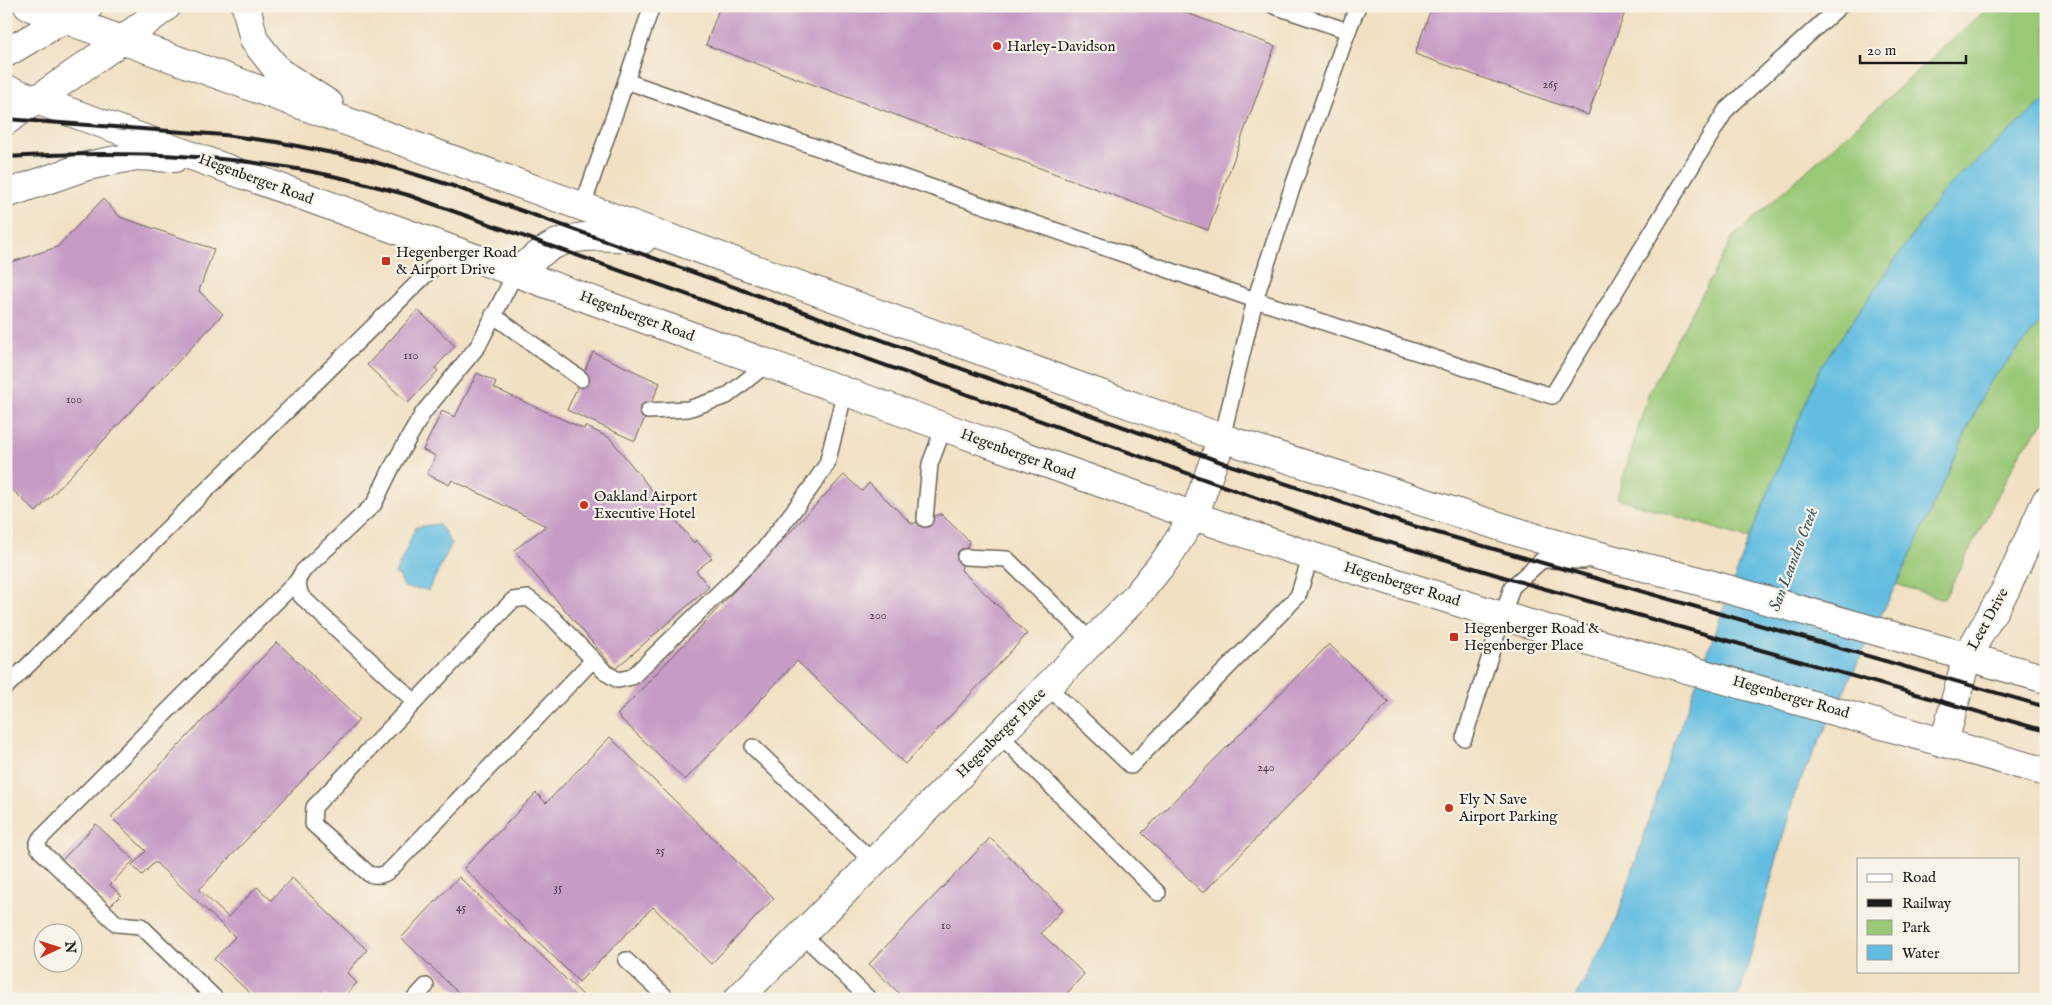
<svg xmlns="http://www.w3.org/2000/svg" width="2052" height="1005" viewBox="0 0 2052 1005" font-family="'IM FELL English',serif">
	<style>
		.green { fill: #99c876; stroke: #5a7249 }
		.water { fill: #64bde1; stroke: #406c7e }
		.building { fill: #c69bc6 }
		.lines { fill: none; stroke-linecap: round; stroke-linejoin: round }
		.lane-casing { stroke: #676156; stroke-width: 18 }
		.street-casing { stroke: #676156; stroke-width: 30 }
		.secondary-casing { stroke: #676156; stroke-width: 30 }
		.primary-casing { stroke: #676156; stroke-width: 30 }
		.lane { stroke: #fff; stroke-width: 15 }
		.street { stroke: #fff; stroke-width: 28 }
		.secondary { stroke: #fff; stroke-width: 28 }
		.primary { stroke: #fff; stroke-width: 28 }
		.rail { stroke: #1c1c1c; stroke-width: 4 }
		.poi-dot { fill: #c8321e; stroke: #f7f3e8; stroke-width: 2 }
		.labels { text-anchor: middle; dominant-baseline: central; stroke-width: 4.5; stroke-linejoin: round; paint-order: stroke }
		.number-label { font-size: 12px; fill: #463c46 }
		.poi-label { font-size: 15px; fill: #1c1c1c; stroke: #f7f3e8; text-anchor: start }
		.street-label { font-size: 15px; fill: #1c1c1c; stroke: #f7f3e8 }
		.water-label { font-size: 16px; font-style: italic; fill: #355461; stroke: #f7f3e8 }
	</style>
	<rect width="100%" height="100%" fill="#f7f3e8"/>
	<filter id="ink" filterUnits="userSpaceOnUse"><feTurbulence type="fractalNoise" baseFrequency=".02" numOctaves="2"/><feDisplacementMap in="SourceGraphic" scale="10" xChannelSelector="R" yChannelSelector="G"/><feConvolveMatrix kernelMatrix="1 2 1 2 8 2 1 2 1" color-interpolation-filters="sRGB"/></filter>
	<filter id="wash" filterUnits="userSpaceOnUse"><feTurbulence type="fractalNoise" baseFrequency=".0096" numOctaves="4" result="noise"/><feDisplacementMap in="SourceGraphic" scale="20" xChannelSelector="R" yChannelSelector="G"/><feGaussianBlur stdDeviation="1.12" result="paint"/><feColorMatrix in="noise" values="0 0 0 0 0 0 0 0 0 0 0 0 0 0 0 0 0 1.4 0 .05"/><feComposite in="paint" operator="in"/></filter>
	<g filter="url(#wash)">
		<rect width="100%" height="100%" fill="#f2e0c3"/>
		<polygon class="green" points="1990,6 2046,6 2046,420 2021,451 1944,599 1617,498 1649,392 1733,237"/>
		<g class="water">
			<polygon points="2046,99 2046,316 1987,386 1914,548 1796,789 1741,990 1736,999 1574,999 1616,922 1669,758 1750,536 1821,366 1945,189"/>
			<path d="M437 524C446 529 445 537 452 543L428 591C421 587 412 590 404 587L399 575 395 574 416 527Z"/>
		</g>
		<g id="blocks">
			<g class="building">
				<polygon points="720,6 1168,6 1275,46 1208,230 706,45"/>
				<polygon points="1432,6 1627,6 1588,115 1415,54"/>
				<polygon points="103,199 120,217 214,249 199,291 223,314 36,512 6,484 6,264 57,247"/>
				<polygon points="418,310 455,346 435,368 438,371 408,403 367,365"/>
				<polygon points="593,352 660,383 635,441 567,410"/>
				<polygon points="477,373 496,382 494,388 584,429 585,426 610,438 694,543 696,540 712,558 696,571 709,587 615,669 514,550 546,526 452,480 449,485 427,474 436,456 423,450 442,411 455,417"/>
				<polygon points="844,475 862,491 869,483 912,524 941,514 969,541 961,570 1027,634 905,764 797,661 685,780 617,715"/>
				<polygon points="277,642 359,720 199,890 228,917 257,887 271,900 292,878 367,950 347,973 357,983 342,999 329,999 325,995 322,999 256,999 214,959 235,937 155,862 142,875 132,865 146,851 111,817"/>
				<polygon points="1329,644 1389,702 1203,893 1142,833"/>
				<polygon points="610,737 774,898 711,964 653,907 579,982 464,868 536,793 546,803"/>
				<polygon points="96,824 134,860 110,885 121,895 110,906 62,860"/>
				<polygon points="990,838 1063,909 1041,933 1084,974 1062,999 905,999 869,964"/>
				<polygon points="459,877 587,999 465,999 401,938"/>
			</g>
		</g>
	</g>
	<g filter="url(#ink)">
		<use href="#blocks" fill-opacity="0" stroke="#676156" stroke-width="1"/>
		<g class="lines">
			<g class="lane-casing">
				<g id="lane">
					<polyline points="652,6 626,81 1255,300 1552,396 1726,110 1840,6"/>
					<polyline points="1274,6 1348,31 1358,6"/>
					<polyline points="582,208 626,81"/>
					<polyline points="516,272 478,346 423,413 392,467 374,504 303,571 297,581 301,596 415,702 513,600 528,598 551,616 606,673 618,680 632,677 764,549 810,489 827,464 845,391"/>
					<polyline points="493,315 581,379"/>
					<polyline points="648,411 688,409 727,396 768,363"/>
					<polyline points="1222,438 1255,300 1289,197 1348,31"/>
					<polyline points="925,519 930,464 944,427"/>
					<polyline points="965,557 1007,559 1091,641"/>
					<polyline points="1047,686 1131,766 1298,596 1311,556"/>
					<polyline points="6,687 451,250"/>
					<path d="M415 702 314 807 313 824 369 874C379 877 385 875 392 868L593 660"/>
					<polyline points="999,734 1158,893"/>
					<polyline points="1464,738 1512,587 1542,560 1584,561"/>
					<polyline points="753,747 873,862"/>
					<polyline points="802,934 869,999"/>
					<polyline points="626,960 668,999"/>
					<polyline points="216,999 141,926 117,924 41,851 37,845 39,840 297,581"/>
					<polyline points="414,999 426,986"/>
				</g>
			</g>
			<g class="street-casing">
				<g id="street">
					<polyline points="1944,743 1967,656 2006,589 2046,501"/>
					<polyline points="738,999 1134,599 1167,558 1194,516 1222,438"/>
				</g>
			</g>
			<g class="secondary-casing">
				<g id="secondary">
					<polyline points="64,19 89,6"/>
					<polyline points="121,41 167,6"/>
				</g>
			</g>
			<g class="primary-casing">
				<g id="primary">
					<polyline points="28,6 1222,438 1546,541 1619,561 1688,578 2046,679"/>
					<polyline points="246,6 254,40 279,72 329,104"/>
					<polyline points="6,53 64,19"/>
					<polyline points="6,89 944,427 1194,516 1311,556 1502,616 2046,772"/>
					<polyline points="6,121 121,41"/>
					<polyline points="6,194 87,166 136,156 174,158"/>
					<path d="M516 272C527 264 538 254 550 247 575 232 615 236 642 240"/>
				</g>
			</g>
			<use href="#lane" class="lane"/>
			<use href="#street" class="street"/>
			<use href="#secondary" class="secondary"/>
			<use href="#primary" class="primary"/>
			<g class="rail">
				<polyline points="6,119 224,135 277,142 368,160 450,185 1221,462 1403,523 2046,707"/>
				<path d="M6 157C95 152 183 152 271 165 318 171 364 183 408 195L1341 528 1507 578 2046 731"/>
			</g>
		</g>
	</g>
	<g class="poi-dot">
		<circle cx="997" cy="46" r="5"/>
		<rect x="381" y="256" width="10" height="10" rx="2.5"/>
		<circle cx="584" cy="505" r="5"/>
		<rect x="1449" y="632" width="10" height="10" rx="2.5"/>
		<circle cx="1449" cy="808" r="5"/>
	</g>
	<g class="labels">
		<g class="number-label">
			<text x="1550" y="84">265</text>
			<text x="411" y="355">110</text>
			<text x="74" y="399">100</text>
			<text x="878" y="615">200</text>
			<text x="1266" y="767">240</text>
			<text x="660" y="850">25</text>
			<text x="558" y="887">35</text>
			<text x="461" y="907">45</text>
			<text x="946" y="925">10</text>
		</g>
		<g class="poi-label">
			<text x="1007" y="46">Harley-Davidson</text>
			<text x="396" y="252">Hegenberger Road<tspan x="396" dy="17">&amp; Airport Drive</tspan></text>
			<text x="594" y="496">Oakland Airport<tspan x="594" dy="17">Executive Hotel</tspan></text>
			<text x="1464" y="628">Hegenberger Road &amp;<tspan x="1464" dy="17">Hegenberger Place</tspan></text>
			<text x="1459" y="799">Fly N Save<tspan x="1459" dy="17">Airport Parking</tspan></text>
		</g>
		<g class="street-label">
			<text transform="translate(256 179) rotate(20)">Hegenberger Road</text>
			<text transform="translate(637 316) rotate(20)">Hegenberger Road</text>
			<text transform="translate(1018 454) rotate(20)">Hegenberger Road</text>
			<text transform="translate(1402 584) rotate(17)">Hegenberger Road</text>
			<text transform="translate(1988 619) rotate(-61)">Leet Drive</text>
			<text transform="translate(1791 697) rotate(16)">Hegenberger Road</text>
			<text transform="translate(1001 733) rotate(-45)">Hegenberger Place</text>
		</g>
		<g class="water-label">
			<text transform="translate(1794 560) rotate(-69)">San Leandro Creek</text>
		</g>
	</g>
	<rect width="2052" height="1005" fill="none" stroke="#f7f3e8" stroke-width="25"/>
	<rect x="1857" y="858" width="162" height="115" fill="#f7f3e8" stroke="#9f9d96"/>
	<rect x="1867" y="874" width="25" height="8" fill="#ffffff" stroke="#9f9d96"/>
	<text x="1902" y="882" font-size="15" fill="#1c1c1c">Road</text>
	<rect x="1867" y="899" width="25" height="8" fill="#1c1c1c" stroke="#9f9d96"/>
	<text x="1902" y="908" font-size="15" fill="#1c1c1c">Railway</text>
	<rect x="1867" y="920" width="25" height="15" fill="#99c876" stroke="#9f9d96"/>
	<text x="1902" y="932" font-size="15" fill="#1c1c1c">Park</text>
	<rect x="1867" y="945" width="25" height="15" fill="#64bde1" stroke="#9f9d96"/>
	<text x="1902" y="958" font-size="15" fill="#1c1c1c">Water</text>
	<g transform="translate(58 948) rotate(86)"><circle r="24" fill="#f7f3e8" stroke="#9f9d96"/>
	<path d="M0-4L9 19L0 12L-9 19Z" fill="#c8321e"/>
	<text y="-8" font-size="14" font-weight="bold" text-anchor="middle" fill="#1c1c1c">N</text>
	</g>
	<path d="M1860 55v8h106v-8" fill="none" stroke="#1c1c1c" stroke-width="2.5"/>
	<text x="1867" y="55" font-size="15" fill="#1c1c1c" stroke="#f7f3e8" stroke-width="4" paint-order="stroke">20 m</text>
</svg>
